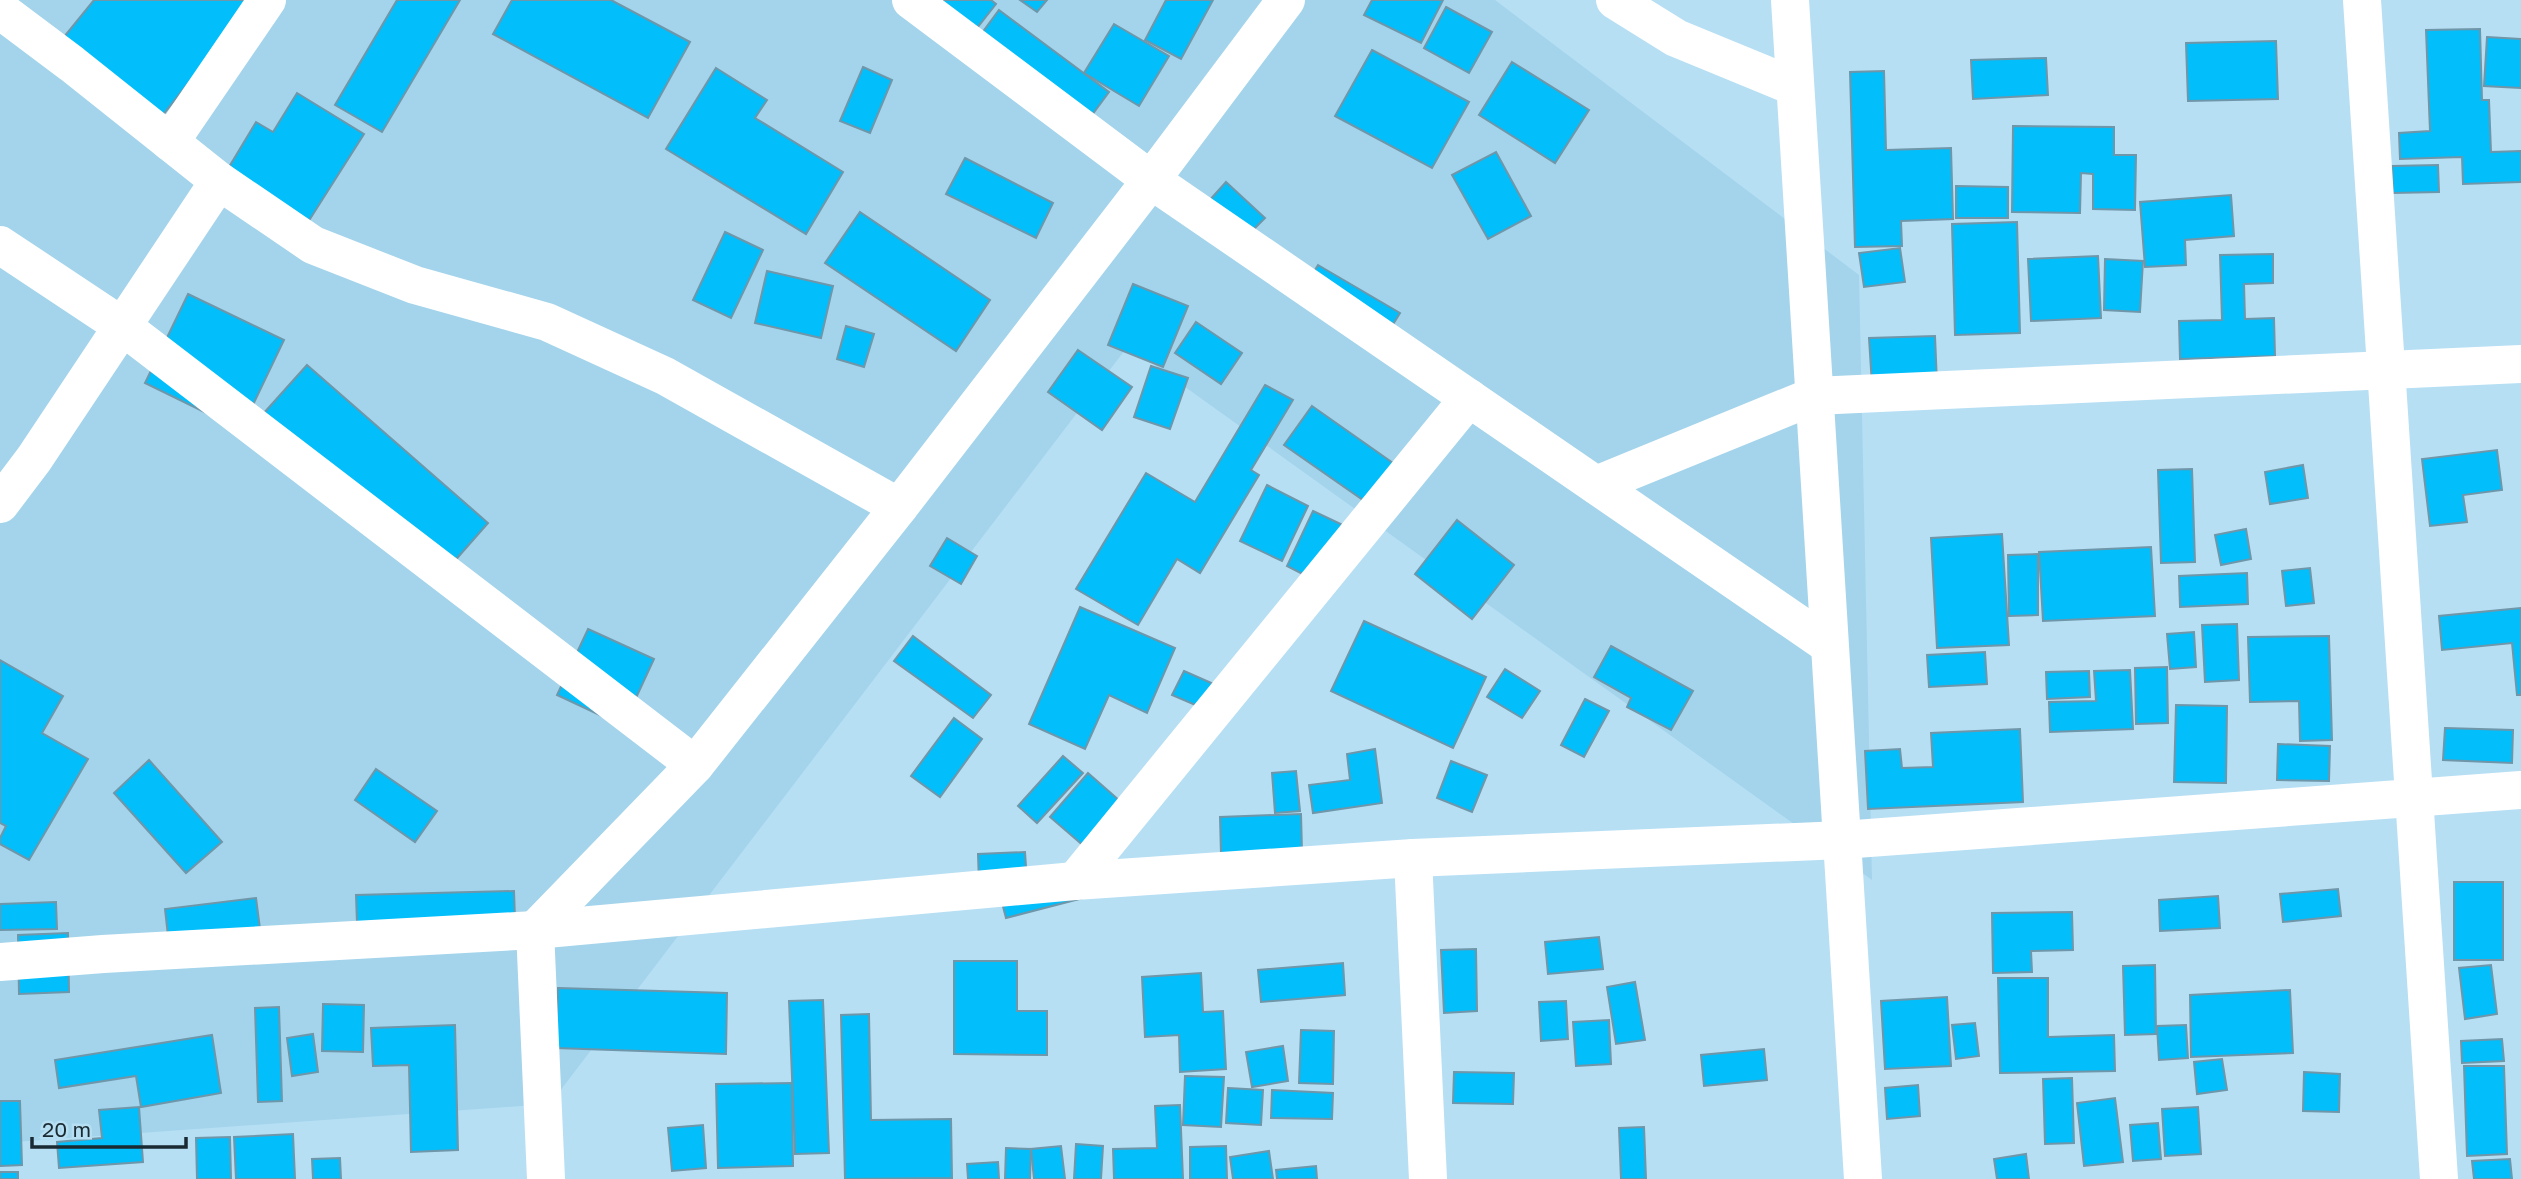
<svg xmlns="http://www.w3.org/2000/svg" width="2521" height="1179" viewBox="0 0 2521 1179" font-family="'Golos Text',sans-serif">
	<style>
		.built { fill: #a3d4eb }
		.building { fill: #02befa; stroke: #6f96a9; stroke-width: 2 }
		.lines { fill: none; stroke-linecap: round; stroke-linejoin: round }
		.minor { stroke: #fff; stroke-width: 38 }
	</style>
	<rect width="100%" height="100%" fill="#b6dff4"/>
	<polygon class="built" points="0,0 1495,0 1859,275 1872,880 1128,346 550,1104 0,1143"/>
	<g class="building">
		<polygon points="94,0 255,0 162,116 63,38"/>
		<polygon points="397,0 460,0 382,132 335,105"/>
		<polygon points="512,0 611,0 690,42 648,118 493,34"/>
		<polygon points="931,0 991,0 996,4 973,33"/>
		<polygon points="1020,0 1047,0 1037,12"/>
		<polygon points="1166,0 1213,0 1181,59 1145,40"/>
		<polygon points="1372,0 1443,0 1421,43 1364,15"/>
		<polygon points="1446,7 1492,32 1469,73 1424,48"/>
		<polygon points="999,10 1109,92 1086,123 976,41"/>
		<polygon points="1114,24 1169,56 1139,106 1084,73"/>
		<polygon points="2480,29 2482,100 2489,100 2491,152 2521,151 2521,182 2463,184 2462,157 2400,159 2399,133 2430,131 2426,30"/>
		<polygon points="2487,37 2521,39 2521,88 2484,86"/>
		<polygon points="2276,41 2278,99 2188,101 2186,43"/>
		<polygon points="1372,50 1469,102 1432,168 1335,116"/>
		<polygon points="2046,58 2048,95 1973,99 1971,60"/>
		<polygon points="1512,62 1589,110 1555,163 1479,115"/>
		<polygon points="863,67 892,80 870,133 840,121"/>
		<polygon points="716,68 767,100 755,118 843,172 806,234 666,149"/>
		<polygon points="1884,71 1886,150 1951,148 1953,219 1901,221 1902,246 1855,247 1850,72"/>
		<polygon points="297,93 364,134 296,241 214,192 256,122 273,132"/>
		<polygon points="2013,126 2114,127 2114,155 2136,155 2135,210 2093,209 2093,174 2081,173 2080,213 2012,212"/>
		<polygon points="1496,152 1531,216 1488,239 1452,175"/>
		<polygon points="965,158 1053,203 1036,238 946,194"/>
		<polygon points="2438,165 2439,192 2393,193 2392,166"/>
		<polygon points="1226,182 1265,218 1236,247 1199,212"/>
		<polygon points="1956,186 2008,187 2008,218 1956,218"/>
		<polygon points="2231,195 2234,236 2185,240 2186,265 2145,267 2140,202"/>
		<polygon points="860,212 990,300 956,351 825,263"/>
		<polygon points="2017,222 2020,333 1955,335 1952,224"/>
		<polygon points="725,232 763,250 731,318 693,300"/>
		<polygon points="1900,248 1905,282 1864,287 1859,253"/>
		<polygon points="2273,254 2273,283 2244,284 2245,319 2274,318 2275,356 2180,359 2179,321 2222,320 2220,255"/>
		<polygon points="2098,256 2101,318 2031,321 2028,259"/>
		<polygon points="2105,259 2143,261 2140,312 2104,310"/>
		<polygon points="1318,265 1400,313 1379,347 1298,298"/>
		<polygon points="767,271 833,286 821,338 755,323"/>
		<polygon points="1133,284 1188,306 1163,367 1108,345"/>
		<polygon points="188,294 284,340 241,430 145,383"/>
		<polygon points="1196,322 1242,353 1221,384 1175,353"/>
		<polygon points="846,326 874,334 864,367 837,359"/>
		<polygon points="1935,336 1937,383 1872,385 1869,338"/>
		<polygon points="1078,350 1132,387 1102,430 1048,392"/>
		<polygon points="307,365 488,523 444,573 263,414"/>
		<polygon points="1151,366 1188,378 1170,429 1134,417"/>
		<polygon points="1265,385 1293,400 1251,470 1259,475 1200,573 1177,559 1138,625 1076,589 1146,473 1195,502"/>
		<polygon points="1312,406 1410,475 1383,514 1284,445"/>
		<polygon points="2497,450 2502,490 2463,495 2467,522 2430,526 2422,459"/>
		<polygon points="2303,465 2308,498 2270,504 2265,472"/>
		<polygon points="2192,469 2195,562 2161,563 2158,470"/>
		<polygon points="1267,485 1308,506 1282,561 1240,541"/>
		<polygon points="1313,511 1347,527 1320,583 1287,566"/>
		<polygon points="1457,520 1514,565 1472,619 1415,574"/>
		<polygon points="2246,529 2251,559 2221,565 2215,535"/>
		<polygon points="2002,534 2009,645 1937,648 1931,538"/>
		<polygon points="947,538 977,556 961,584 930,566"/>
		<polygon points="2151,547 2155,616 2043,621 2039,552"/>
		<polygon points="2038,554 2038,615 2009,616 2008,555"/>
		<polygon points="2310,568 2314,603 2286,606 2282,571"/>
		<polygon points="2247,573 2248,604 2180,607 2179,576"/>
		<polygon points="1080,607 1175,648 1147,713 1109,695 1085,749 1029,724"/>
		<polygon points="2521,608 2521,695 2517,695 2512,643 2442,650 2439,616"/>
		<polygon points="1364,621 1486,677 1453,748 1331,691"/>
		<polygon points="2237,624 2239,680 2205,682 2202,625"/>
		<polygon points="588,629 654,659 623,726 557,695"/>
		<polygon points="2194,632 2196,667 2170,669 2167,634"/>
		<polygon points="913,636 991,695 973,718 894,661"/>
		<polygon points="2329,636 2332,740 2300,741 2299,701 2250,702 2248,637"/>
		<polygon points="1611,646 1693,691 1671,730 1627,707 1631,698 1594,677"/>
		<polygon points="1985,652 1987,684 1929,687 1927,655"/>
		<polygon points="0,660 63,696 42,733 88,759 29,860 0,844 0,838 6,826 0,823"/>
		<polygon points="2167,667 2168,723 2136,724 2135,668"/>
		<polygon points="1505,669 1540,691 1522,718 1487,697"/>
		<polygon points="2130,670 2133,729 2050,732 2049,702 2096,701 2094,671"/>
		<polygon points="1184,671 1225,689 1214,713 1172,695"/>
		<polygon points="2089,671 2090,697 2047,699 2046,672"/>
		<polygon points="1585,699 1609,711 1584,757 1561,745"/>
		<polygon points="2176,705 2227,706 2226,783 2174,782"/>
		<polygon points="954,718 982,739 940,797 911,776"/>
		<polygon points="2445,728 2513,730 2512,763 2443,760"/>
		<polygon points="2020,729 2023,802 1868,809 1865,751 1900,749 1902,768 1933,767 1931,733"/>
		<polygon points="2278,744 2330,746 2329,781 2277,780"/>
		<polygon points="1375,749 1382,803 1313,813 1309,785 1350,780 1347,754"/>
		<polygon points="1063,756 1083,773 1037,823 1018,806"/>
		<polygon points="149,760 222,842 186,873 114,793"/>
		<polygon points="1451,761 1487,775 1472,812 1437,798"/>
		<polygon points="376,769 437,811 415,842 355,800"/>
		<polygon points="1296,771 1300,811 1275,813 1272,773"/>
		<polygon points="1088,773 1136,815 1099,859 1050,817"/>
		<polygon points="1301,814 1302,851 1221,854 1220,817"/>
		<polygon points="1025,852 1027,881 979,883 978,854"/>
		<rect x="2454" y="882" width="49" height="78"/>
		<polygon points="2338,889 2341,916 2283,922 2280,894"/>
		<polygon points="514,891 516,947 358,951 356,895"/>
		<polygon points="1000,895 1087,897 1006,918"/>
		<polygon points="2218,896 2220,928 2160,931 2159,900"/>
		<polygon points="256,898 263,952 171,963 165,909"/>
		<polygon points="56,902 57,929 0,930 0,904"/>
		<polygon points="2072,912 2073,950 2031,951 2032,972 1993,973 1992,913"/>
		<polygon points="68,933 69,992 19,994 18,935"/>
		<polygon points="1599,937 1603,969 1548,974 1545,942"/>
		<polygon points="1476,949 1477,1011 1444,1013 1441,950"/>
		<polygon points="954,961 1017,961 1017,1011 1047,1011 1047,1055 954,1054"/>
		<polygon points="1343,963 1345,995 1261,1002 1258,970"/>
		<polygon points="2155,965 2156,1034 2125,1035 2123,966"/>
		<polygon points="2491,965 2497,1014 2465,1019 2459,968"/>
		<polygon points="1201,973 1203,1012 1223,1011 1226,1069 1180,1072 1179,1035 1145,1037 1142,977"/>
		<polygon points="1998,978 2048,978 2048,1037 2114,1035 2115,1071 2000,1073"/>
		<polygon points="1635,982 1645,1040 1616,1044 1607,987"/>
		<polygon points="558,988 727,993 726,1054 556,1048"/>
		<polygon points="2290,990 2293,1053 2191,1057 2190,995"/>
		<polygon points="1947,997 1951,1066 1885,1069 1881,1001"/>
		<polygon points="823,1000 829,1153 795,1154 789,1001"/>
		<polygon points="1566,1001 1568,1039 1541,1041 1539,1002"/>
		<polygon points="323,1004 364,1005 363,1052 322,1051"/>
		<polygon points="279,1007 282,1101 258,1102 255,1008"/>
		<polygon points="869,1014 871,1120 951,1119 952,1178 845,1179 841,1015"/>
		<polygon points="1609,1020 1611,1064 1576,1066 1573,1022"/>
		<polygon points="1975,1023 1979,1056 1956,1059 1952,1025"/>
		<polygon points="455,1025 458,1150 411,1152 409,1065 373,1066 371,1028"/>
		<polygon points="2186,1025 2188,1058 2159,1060 2157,1026"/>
		<polygon points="1301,1030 1334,1031 1333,1084 1299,1083"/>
		<polygon points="313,1034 318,1072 292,1076 287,1038"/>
		<polygon points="212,1035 221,1093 141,1107 136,1076 59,1088 55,1060"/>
		<polygon points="2502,1039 2504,1061 2462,1063 2461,1041"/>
		<polygon points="1283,1046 1288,1081 1252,1087 1246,1052"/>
		<polygon points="1764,1049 1767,1080 1704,1086 1701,1055"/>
		<polygon points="2222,1059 2227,1090 2197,1094 2194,1062"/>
		<polygon points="2464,1066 2504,1066 2507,1154 2467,1156"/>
		<polygon points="1454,1072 1514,1073 1513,1104 1453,1103"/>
		<polygon points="2304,1072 2340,1074 2339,1112 2303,1111"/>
		<polygon points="1185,1076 1224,1077 1221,1127 1183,1125"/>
		<polygon points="2072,1078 2074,1143 2045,1144 2043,1079"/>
		<polygon points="792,1083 793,1166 718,1168 716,1084"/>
		<polygon points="1918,1085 1920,1116 1887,1119 1885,1088"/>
		<polygon points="1228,1088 1263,1090 1261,1125 1226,1123"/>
		<polygon points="1272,1090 1333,1093 1332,1119 1271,1118"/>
		<polygon points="2115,1098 2123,1162 2084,1166 2077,1103"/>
		<polygon points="0,1101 20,1101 22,1165 0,1166"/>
		<polygon points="1180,1105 1183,1179 1114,1179 1113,1149 1157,1148 1155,1106"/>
		<polygon points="139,1107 143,1162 59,1168 57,1142 102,1138 99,1110"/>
		<polygon points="2198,1107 2201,1154 2165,1156 2162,1109"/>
		<polygon points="2158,1123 2161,1159 2133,1161 2130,1125"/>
		<polygon points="703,1125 706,1168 672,1171 668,1128"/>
		<polygon points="1644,1127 1646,1179 1621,1179 1619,1128"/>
		<polygon points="293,1134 295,1179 236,1179 234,1137"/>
		<polygon points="230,1137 231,1179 197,1179 196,1138"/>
		<polygon points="1076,1144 1103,1146 1101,1179 1074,1179"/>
		<polygon points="1061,1146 1065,1179 1034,1179 1031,1149"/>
		<polygon points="1226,1146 1227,1179 1190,1179 1190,1147"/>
		<polygon points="1006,1148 1031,1149 1030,1179 1005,1179"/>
		<polygon points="1269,1151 1273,1179 1233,1179 1230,1157"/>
		<polygon points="2026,1154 2029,1179 1997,1179 1994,1159"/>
		<polygon points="340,1158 341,1179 313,1179 312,1159"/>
		<polygon points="2510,1159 2512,1179 2474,1179 2472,1161"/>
		<polygon points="998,1162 999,1179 968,1179 967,1164"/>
		<polygon points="1316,1166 1317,1179 1277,1179 1276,1170"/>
		<rect x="0" y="1172" width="18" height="7"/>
	</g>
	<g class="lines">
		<g class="minor">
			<polyline points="911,0 1151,180 1829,645"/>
			<polyline points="1615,0 1676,38 1793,86"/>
			<polyline points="1790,0 1863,1179"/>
			<polyline points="2362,0 2439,1179"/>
			<polyline points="0,10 72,64 219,181 313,245 415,285 547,322 665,376 899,507"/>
			<polyline points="170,142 267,0"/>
			<polyline points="0,245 122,326 695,765"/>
			<polyline points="1596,485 1814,396 2521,364"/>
			<polyline points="0,504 34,459 219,181"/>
			<polyline points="1413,858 1428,1179"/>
			<polyline points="1075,881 1469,398"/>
			<polyline points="0,962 103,954 535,930 1075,881 1413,858 1842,840 2521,790"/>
			<polyline points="546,1179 535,930 695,765 899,507 1151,180 1286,0"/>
		</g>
	</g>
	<path d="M32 1137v10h154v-10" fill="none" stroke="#1a2a32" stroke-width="3.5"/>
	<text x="42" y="1137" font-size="21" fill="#1a2a32" stroke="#b6dff4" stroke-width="5" paint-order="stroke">20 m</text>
</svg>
